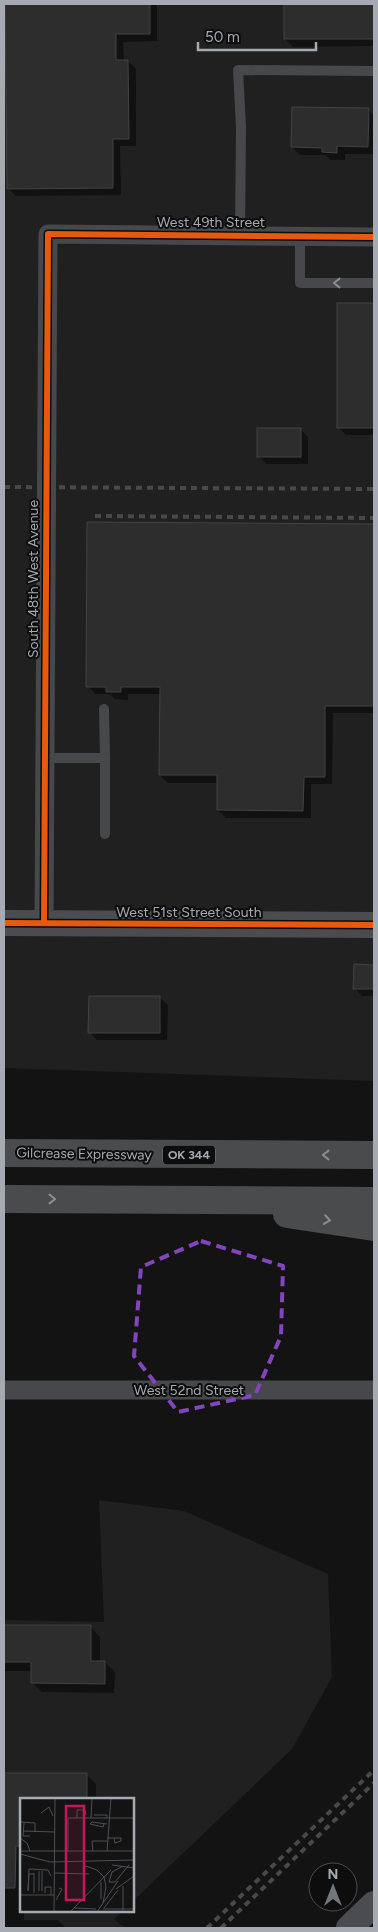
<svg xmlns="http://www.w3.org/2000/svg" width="378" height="1932" viewBox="0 0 378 1932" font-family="Figtree,sans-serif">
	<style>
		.built { fill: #202021 }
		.shadow { fill: #0007 }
		.building { fill: #2d2d2e; stroke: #424346 }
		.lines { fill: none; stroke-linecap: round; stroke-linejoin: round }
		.lane { stroke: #47484b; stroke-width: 10 }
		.street { stroke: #47484b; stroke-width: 19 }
		.secondary { stroke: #4b4c4f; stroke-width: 26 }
		.highway { stroke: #494b4d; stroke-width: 28 }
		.rail { stroke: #48494b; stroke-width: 4; stroke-dasharray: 6 5; stroke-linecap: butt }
		.cycleway-casing { stroke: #0d0d0e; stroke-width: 9 }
		.cycleway { stroke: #e8590c; stroke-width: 6 }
		.oneway { stroke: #898d94 }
		.oneway2 { stroke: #898e94 }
		.marked { fill: none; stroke: #8345bd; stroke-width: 4; stroke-dasharray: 10 6; stroke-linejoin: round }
		.labels { text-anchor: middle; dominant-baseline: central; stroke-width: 4; stroke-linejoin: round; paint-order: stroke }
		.shield { fill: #0d0d0e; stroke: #777b82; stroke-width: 1 }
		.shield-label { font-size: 12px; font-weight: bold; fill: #a5aab3 }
		.street-label { font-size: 14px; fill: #a5aab3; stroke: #0d0d0e }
		.inset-road { fill: none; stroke: #4d4f53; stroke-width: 1 }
		.view { fill: #c2185b; fill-opacity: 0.15; stroke: #c2185b; stroke-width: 2.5 }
		.inset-edge { fill: none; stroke: #a5aab3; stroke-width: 2.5 }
	</style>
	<rect width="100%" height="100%" fill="#131313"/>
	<g class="built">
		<polygon points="4,4 374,4 374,1081 4,1068"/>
		<polygon points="99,1500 184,1511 328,1574 332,1677 292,1749 133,1901 132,1800 21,1800 21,1911 123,1911 114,1919 125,1928 4,1928 4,1620 104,1622"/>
	</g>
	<g class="shadow">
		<polygon points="6,4 157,4 157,41 123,42 124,61 128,61 136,69 136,146 120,146 121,195 16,196 8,188"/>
		<polygon points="285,4 374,4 374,46 293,47 285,39"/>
		<polygon points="368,109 374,116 374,154 345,154 345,160 331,160 326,155 300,155 292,147"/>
		<polygon points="339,304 374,304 374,435 346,435 338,427"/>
		<polygon points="300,429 308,437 308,464 267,464 259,457"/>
		<polygon points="88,523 374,526 374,713 333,713 332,784 311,784 311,818 226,818 218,810 218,783 168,783 160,775 161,694 128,694 128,700 115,699 110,694 95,694 88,686"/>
		<polygon points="355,966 374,966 374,996 362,996 355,988"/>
		<polygon points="160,998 168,1005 167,1040 97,1040 90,1032"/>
		<polygon points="4,1626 91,1627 100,1637 100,1662 105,1662 115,1672 114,1693 42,1692 32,1682 32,1671 4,1671"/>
		<polygon points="4,1774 87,1775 96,1784 96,1800 21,1800 21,1911 24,1911 24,1920 58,1920 66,1928 4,1928"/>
	</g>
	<g class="building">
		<polygon points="5,4 150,4 150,34 116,34 116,60 128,60 129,139 113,139 113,188 7,189"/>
		<rect x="284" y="4" width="90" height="35"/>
		<polygon points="292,107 369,108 368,147 337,146 337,153 322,152 322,148 291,147"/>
		<rect x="337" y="303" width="37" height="125"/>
		<rect x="257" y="428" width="44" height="29"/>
		<polygon points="87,522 374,524 374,706 325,706 325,777 304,777 303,811 217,810 217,775 159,775 160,687 121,687 121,692 106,692 106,687 86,687"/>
		<polygon points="354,964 374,965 374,989 353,989"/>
		<polygon points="89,996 160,996 160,1033 88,1033"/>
		<polygon points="4,1625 91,1625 91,1661 105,1661 105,1684 31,1683 31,1662 4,1662"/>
		<polygon points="4,1773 87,1773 87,1800 21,1800 21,1846 16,1846 15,1888 4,1888"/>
	</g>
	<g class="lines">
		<g class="lane">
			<polyline points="240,235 241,127 238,70 374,71"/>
			<polyline points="300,235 300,283 374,283"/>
			<polyline points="104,709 105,758"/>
			<polyline points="45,758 105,758 105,834"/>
		</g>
		<g class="street">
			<polyline points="44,923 48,234 374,237"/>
			<polyline points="4,1390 374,1390"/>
		</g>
		<g class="secondary">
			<polyline points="4,923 374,925"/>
			<polyline points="349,1928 374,1904"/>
		</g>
		<g class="highway">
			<polyline points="4,1153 374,1155"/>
			<polyline points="4,1199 374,1201"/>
			<polyline points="287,1214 374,1227"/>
		</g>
		<g class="rail">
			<polyline points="4,487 374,489"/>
			<polyline points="95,516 374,518"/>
			<polyline points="207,1928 374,1770"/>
			<polyline points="221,1928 374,1783"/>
		</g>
		<g class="cycleway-casing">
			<g id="cycleway">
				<polyline points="4,923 374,925"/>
				<polyline points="44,923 48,234 374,237"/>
			</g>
		</g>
		<use href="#cycleway" class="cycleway"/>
	</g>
	<defs><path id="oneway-chevron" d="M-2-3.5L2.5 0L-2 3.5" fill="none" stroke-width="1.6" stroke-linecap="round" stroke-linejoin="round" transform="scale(1.25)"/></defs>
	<use class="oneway" href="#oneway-chevron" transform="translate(337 283) rotate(-180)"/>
	<g class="oneway2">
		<use href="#oneway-chevron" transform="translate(326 1155) rotate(-180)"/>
		<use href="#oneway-chevron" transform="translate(52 1199)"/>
		<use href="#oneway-chevron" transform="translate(327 1220) rotate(9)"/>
	</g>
	<path class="marked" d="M201 1241 283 1266 281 1336 255 1395 178 1412 134 1356 141 1267Z"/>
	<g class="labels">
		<rect class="shield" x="163" y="1145.5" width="52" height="19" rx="4"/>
		<g class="shield-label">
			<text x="189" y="1155">OK 344</text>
		</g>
		<g class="street-label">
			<text x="211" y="222">West 49th Street</text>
			<text transform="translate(33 579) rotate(-90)">South 48th West Avenue</text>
			<text x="189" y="912">West 51st Street South</text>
			<text transform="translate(84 1154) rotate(1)">Gilcrease Expressway</text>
			<text x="189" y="1390">West 52nd Street</text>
		</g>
	</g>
	<g transform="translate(20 1798)">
		<rect width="114" height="114" fill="#131313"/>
		<path class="inset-road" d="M21 15 29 9 33 18M74 17H87V20M57 20V12H65L66 17M71 20 72 0M0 24 15 25V34M4 25 3 38H10M84 26 83 29 70 26 72 24 87 26M3 33 35 34M0 40 7 45 10 53M87 40H101V43L95 45 94 40M0 53H114M48 53V20H114M73 53 72 43H87M87 53 91 0M0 56 30 64 114 62M63 67 77 72 84 79 86 89 83 105M92 67 114 70M103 68 92 74 89 84H95L109 67M34 75 69 76M14 76H9L8 93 9 71 28 72 31 78M81 84V101M103 88V113M96 91 114 78M19 93V73M22 93V73M14 95V75M25 95V89H31V97M0 97H34M36 102 42 91 39 90M54 110 76 111M84 110 98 92M83 111H114M34 114 35 0M50 114 91 72M77 114 98 83"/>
		<path class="view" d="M46 8H64V102H46Z"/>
		<rect width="114" height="114" class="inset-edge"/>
	</g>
	<rect width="378" height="1932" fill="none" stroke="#a5aab3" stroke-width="10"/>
	<g transform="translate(333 1887)"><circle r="24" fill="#0d0d0e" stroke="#4a4c50"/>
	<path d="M0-4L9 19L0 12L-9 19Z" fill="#72757b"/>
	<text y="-8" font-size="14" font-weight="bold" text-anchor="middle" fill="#a5aab3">N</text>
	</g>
	<path d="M198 42v8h118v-8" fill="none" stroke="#a5aab3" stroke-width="2.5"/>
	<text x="205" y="42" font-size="15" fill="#a5aab3" stroke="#0d0d0e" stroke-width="4" paint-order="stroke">50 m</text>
</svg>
